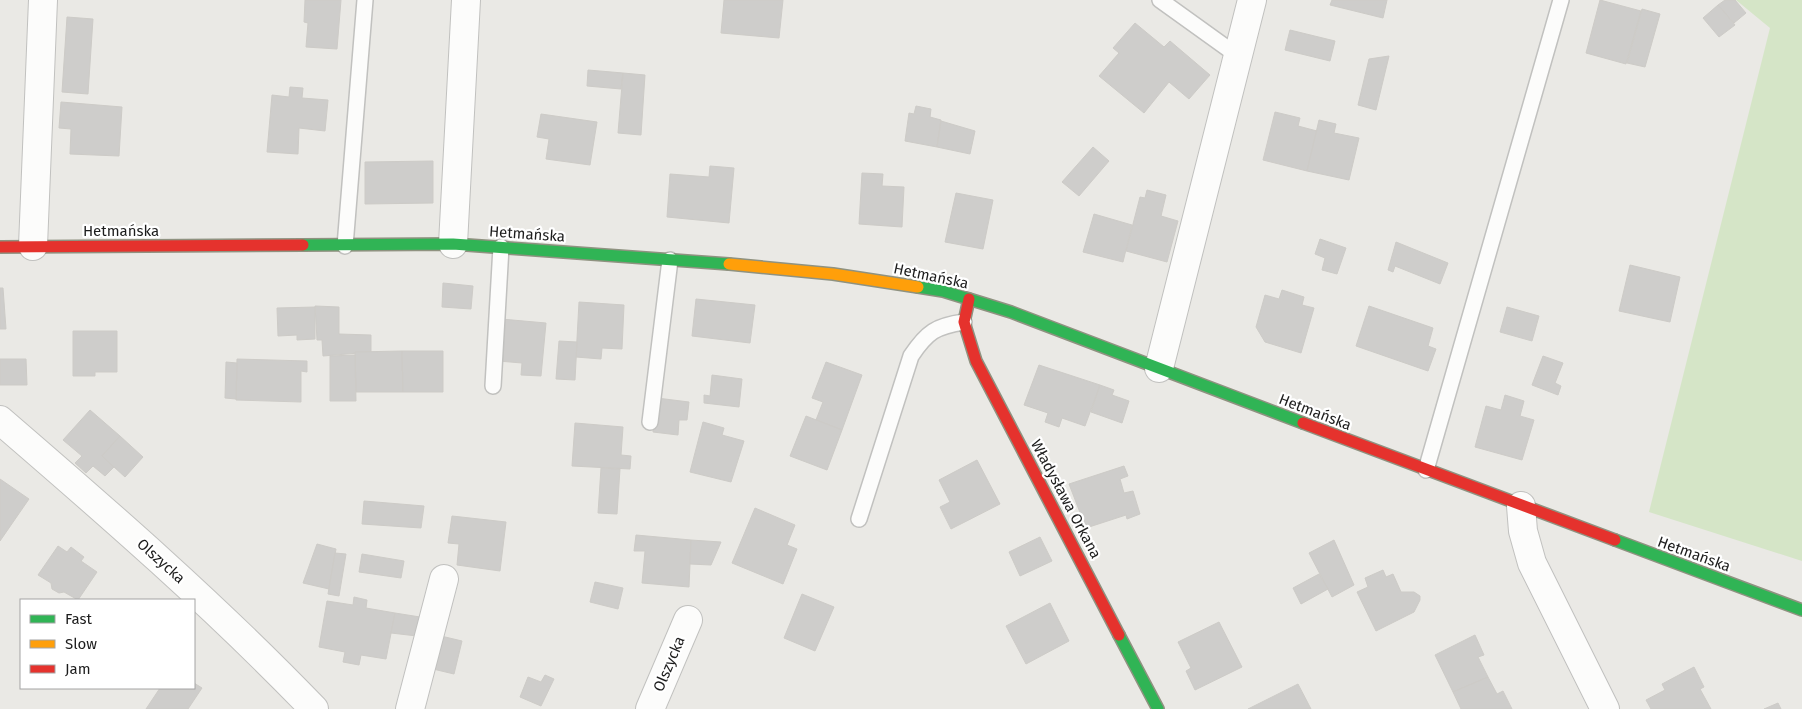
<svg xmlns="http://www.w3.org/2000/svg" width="1802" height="709" viewBox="0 0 1802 709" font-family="'Fira Sans',sans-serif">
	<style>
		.grass { fill: #d5e5c7 }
		.building { fill: #cecdcb; stroke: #cdcbc7 }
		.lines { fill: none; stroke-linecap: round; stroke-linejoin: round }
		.lane-casing { stroke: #c1c1bf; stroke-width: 18 }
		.street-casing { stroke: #c1c1bf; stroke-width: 30 }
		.fast-casing { stroke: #8f9280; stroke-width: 14 }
		.slow-casing { stroke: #8f9280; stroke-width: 14 }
		.jam-casing { stroke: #8f9280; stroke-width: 14 }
		.lane { stroke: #fcfcfb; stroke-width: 15 }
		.street { stroke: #fcfcfb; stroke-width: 28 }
		.fast { stroke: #30b455; stroke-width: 11 }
		.slow { stroke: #ff9f0a; stroke-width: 11 }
		.jam { stroke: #e5322d; stroke-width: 11 }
		.labels { text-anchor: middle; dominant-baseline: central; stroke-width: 4.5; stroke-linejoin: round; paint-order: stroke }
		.street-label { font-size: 15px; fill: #1c1c1c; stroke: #fff }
	</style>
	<rect width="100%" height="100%" fill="#eae9e5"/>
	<polygon class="grass" points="1736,0 1802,0 1802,561 1649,512 1770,28"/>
	<g class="building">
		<polygon points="305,0 341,0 337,49 306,47 308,23 304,22"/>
		<polygon points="724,0 783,0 779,38 721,33"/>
		<polygon points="1332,0 1387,0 1383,18 1330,5"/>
		<polygon points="1600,0 1641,11 1626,64 1586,53"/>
		<polygon points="1725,0 1735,0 1746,13 1734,23 1718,5"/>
		<polygon points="1718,5 1735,25 1719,37 1703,18"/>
		<polygon points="1642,9 1660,14 1645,67 1627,63"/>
		<polygon points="67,17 93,19 88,94 62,92"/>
		<polygon points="1135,23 1164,47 1170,41 1210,75 1189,99 1169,82 1144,113 1099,76 1119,53 1113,48"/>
		<polygon points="1290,30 1335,41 1330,61 1285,50"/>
		<polygon points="1389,56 1376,110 1358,105 1369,59"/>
		<polygon points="588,70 623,73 621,89 587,86"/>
		<polygon points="623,73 645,75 641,135 618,133"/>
		<polygon points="290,87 303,88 302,98 328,100 325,131 299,128 298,154 267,152 272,95 289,97"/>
		<polygon points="61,102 122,107 119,156 70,154 71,129 59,128"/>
		<polygon points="916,106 931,109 930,117 941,120 937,147 905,141 909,113 914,114"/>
		<polygon points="1275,112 1300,118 1298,126 1317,131 1307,171 1263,160"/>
		<polygon points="541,114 597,122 590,165 546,159 549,139 537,137"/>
		<polygon points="1319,120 1336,124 1334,133 1359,138 1349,180 1307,171"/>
		<polygon points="941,121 975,131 970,154 937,147"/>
		<polygon points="1093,147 1109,161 1079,196 1062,182"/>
		<polygon points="433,161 433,203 365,204 365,162"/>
		<polygon points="710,166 734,168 729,223 667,217 670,174 709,177"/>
		<polygon points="862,173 883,174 882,186 904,187 902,227 859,224"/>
		<polygon points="1147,190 1166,195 1161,216 1178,221 1167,262 1126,251 1140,197 1145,198"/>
		<polygon points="956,193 993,200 983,249 945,242"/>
		<polygon points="1094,214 1132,225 1123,262 1083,252"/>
		<polygon points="1320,239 1346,248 1337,274 1322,270 1325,258 1315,254"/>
		<polygon points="1396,242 1448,263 1440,284 1395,266 1393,272 1388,270"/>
		<polygon points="1630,265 1680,277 1670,322 1619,311"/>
		<polygon points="443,283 473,286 471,309 442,307"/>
		<polygon points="0,288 3,288 6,329 0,329"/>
		<polygon points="1282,290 1304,297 1302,305 1314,308 1301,353 1265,342 1256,327 1265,295 1279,299"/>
		<polygon points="696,299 755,305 750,343 692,336"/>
		<polygon points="579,302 624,305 622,349 602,348 601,359 576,357"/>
		<polygon points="315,306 339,307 339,334 371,335 371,352 323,356 322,340 317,340"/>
		<polygon points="1369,306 1433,328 1428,346 1436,349 1428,371 1356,346"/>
		<polygon points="315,307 315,339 297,340 297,335 278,336 277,308"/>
		<polygon points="1507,307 1539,316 1532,341 1500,332"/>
		<polygon points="501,319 546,323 541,376 521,375 522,363 498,361"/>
		<polygon points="73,331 117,331 117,372 95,372 95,376 73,376"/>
		<polygon points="559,341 577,342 575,380 556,379"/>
		<polygon points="402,351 403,392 356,392 355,352"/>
		<polygon points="402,351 443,351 443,392 403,392"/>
		<polygon points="355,355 356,401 330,401 330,356"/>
		<polygon points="1543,356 1563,363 1555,383 1561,386 1558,395 1532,385"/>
		<polygon points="0,359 26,359 27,385 0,385"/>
		<polygon points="237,359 307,361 307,372 301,371 301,402 236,400"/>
		<polygon points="226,362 237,363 236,399 225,398"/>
		<polygon points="826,362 862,375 842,430 816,420 823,402 812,398"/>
		<polygon points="1039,365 1100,385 1085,426 1062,418 1059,427 1045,422 1048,413 1024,405"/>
		<polygon points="712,375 742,379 739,407 704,403 704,395 710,396"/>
		<polygon points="1100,385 1114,390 1112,395 1129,401 1122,423 1091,412"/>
		<polygon points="1505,395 1524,401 1520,416 1534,420 1522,460 1475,447 1486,406 1501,410"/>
		<polygon points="657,398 689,402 687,420 679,420 678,435 653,432"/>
		<polygon points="90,410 120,436 102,456 114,467 105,476 93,466 86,473 75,463 82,456 63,440"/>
		<polygon points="806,416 842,430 827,470 790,456"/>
		<polygon points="703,422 724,428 722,435 744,441 731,482 690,472"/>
		<polygon points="575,423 623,427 621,455 631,456 630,469 572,466"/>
		<polygon points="120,436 143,457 125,477 102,456"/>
		<polygon points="977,460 1000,504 951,529 940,507 950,502 939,480"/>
		<polygon points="1124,466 1128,476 1120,479 1124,493 1133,491 1140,514 1127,519 1126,515 1086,528 1069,484"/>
		<polygon points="601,468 620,469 617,514 598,513"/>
		<polygon points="0,479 29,499 0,541"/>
		<polygon points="364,501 424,506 421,528 362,524"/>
		<polygon points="755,508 795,525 787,545 797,549 783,584 732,563"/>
		<polygon points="452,516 506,522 500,571 457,565 459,544 448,543"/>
		<polygon points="636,535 691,540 689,587 642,583 645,551 634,551"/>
		<polygon points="1040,537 1052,561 1020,576 1009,552"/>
		<polygon points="691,540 721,542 711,565 690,564"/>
		<polygon points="1334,540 1354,585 1332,597 1309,553"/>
		<polygon points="317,544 336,549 329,589 303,583"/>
		<polygon points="58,546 67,552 71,547 84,557 81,561 97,572 78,600 64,592 59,593 52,589 51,583 38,575"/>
		<polygon points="335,553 346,554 339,596 328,594"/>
		<polygon points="362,554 404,561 401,578 359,572"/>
		<polygon points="1383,570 1386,577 1393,574 1401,592 1414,592 1420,596 1420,600 1414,612 1376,631 1357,592 1368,587 1365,578"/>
		<polygon points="1319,574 1328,589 1301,604 1293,588"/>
		<polygon points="595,582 623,588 618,609 590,602"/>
		<polygon points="802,594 834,607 815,651 784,638"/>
		<polygon points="354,597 367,600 366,608 395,613 386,659 361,655 359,665 343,662 345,652 319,647 327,601 353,605"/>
		<polygon points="1050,603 1069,641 1026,664 1006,626"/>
		<polygon points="395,613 420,617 417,636 391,633"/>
		<polygon points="1219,622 1242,667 1195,690 1186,671 1191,668 1178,642"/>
		<polygon points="1475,635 1484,655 1478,657 1488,677 1453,692 1435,655"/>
		<polygon points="441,636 462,641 454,674 433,669"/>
		<polygon points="1694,667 1704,687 1700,689 1711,709 1651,709 1646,700 1665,690 1662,684"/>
		<polygon points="545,675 554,679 541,706 520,697 528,677 541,682"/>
		<polygon points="1488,677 1497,694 1503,691 1512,709 1461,709 1453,692"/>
		<polygon points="194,683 202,688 188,709 146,709 160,688 194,688"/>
		<polygon points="1298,684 1311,709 1248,709"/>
		<polygon points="1778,703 1781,709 1764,709"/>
	</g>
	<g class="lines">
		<g class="lane-casing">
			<g id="lane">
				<polyline points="1160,0 1238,56"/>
				<polyline points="345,246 365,0"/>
				<polyline points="493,386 501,247"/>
				<polyline points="650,422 670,260"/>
				<polyline points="1426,470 1561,0"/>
				<path d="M859 519 911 356C927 332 936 326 964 322"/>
			</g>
		</g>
		<g class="street-casing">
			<g id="street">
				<polyline points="453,244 466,0"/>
				<polyline points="33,246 43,0"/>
				<polyline points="1159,368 1252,0"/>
				<path d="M0 420C108 513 215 606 314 709"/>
				<polyline points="1521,506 1523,531 1532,563 1605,709"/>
				<polyline points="410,709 444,579"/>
				<polyline points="650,709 688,620"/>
			</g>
		</g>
		<g class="fast-casing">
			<g id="fast">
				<polyline points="303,245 453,244 729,264"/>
				<polyline points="918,287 943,291 1011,312 1303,423"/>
				<polyline points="1615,540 1802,610"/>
				<polyline points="1119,635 1158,709"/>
			</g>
		</g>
		<g class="slow-casing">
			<polyline id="slow" points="729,264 833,274 918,287"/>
		</g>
		<g class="jam-casing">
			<g id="jam">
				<polyline points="0,247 303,245"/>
				<polyline points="969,299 964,322 976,361 1119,635"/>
				<polyline points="1303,423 1615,540"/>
			</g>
		</g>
		<use href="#lane" class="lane"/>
		<use href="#street" class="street"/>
		<use href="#fast" class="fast"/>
		<use href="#slow" class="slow"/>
		<use href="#jam" class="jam"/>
	</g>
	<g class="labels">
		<g class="street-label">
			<text x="121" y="231">Hetmańska</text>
			<text transform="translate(527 234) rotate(4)">Hetmańska</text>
			<text transform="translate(931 276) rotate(12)">Hetmańska</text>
			<text transform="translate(1315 412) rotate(21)">Hetmańska</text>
			<text transform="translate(1066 499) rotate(62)">Władysława Orkana</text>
			<text transform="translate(1694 554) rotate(20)">Hetmańska</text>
			<text transform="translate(161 561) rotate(42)">Olszycka</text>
			<text transform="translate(669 664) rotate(-67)">Olszycka</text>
		</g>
	</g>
	<rect x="20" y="599" width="175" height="90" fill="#ffffff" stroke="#a4a4a4"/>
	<rect x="30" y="615" width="25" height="8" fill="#30b455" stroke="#a4a4a4"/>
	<text x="65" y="624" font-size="15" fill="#1c1c1c">Fast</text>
	<rect x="30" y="640" width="25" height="8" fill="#ff9f0a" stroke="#a4a4a4"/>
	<text x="65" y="649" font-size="15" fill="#1c1c1c">Slow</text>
	<rect x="30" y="665" width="25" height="8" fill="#e5322d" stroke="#a4a4a4"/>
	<text x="65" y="674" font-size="15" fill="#1c1c1c">Jam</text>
</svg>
